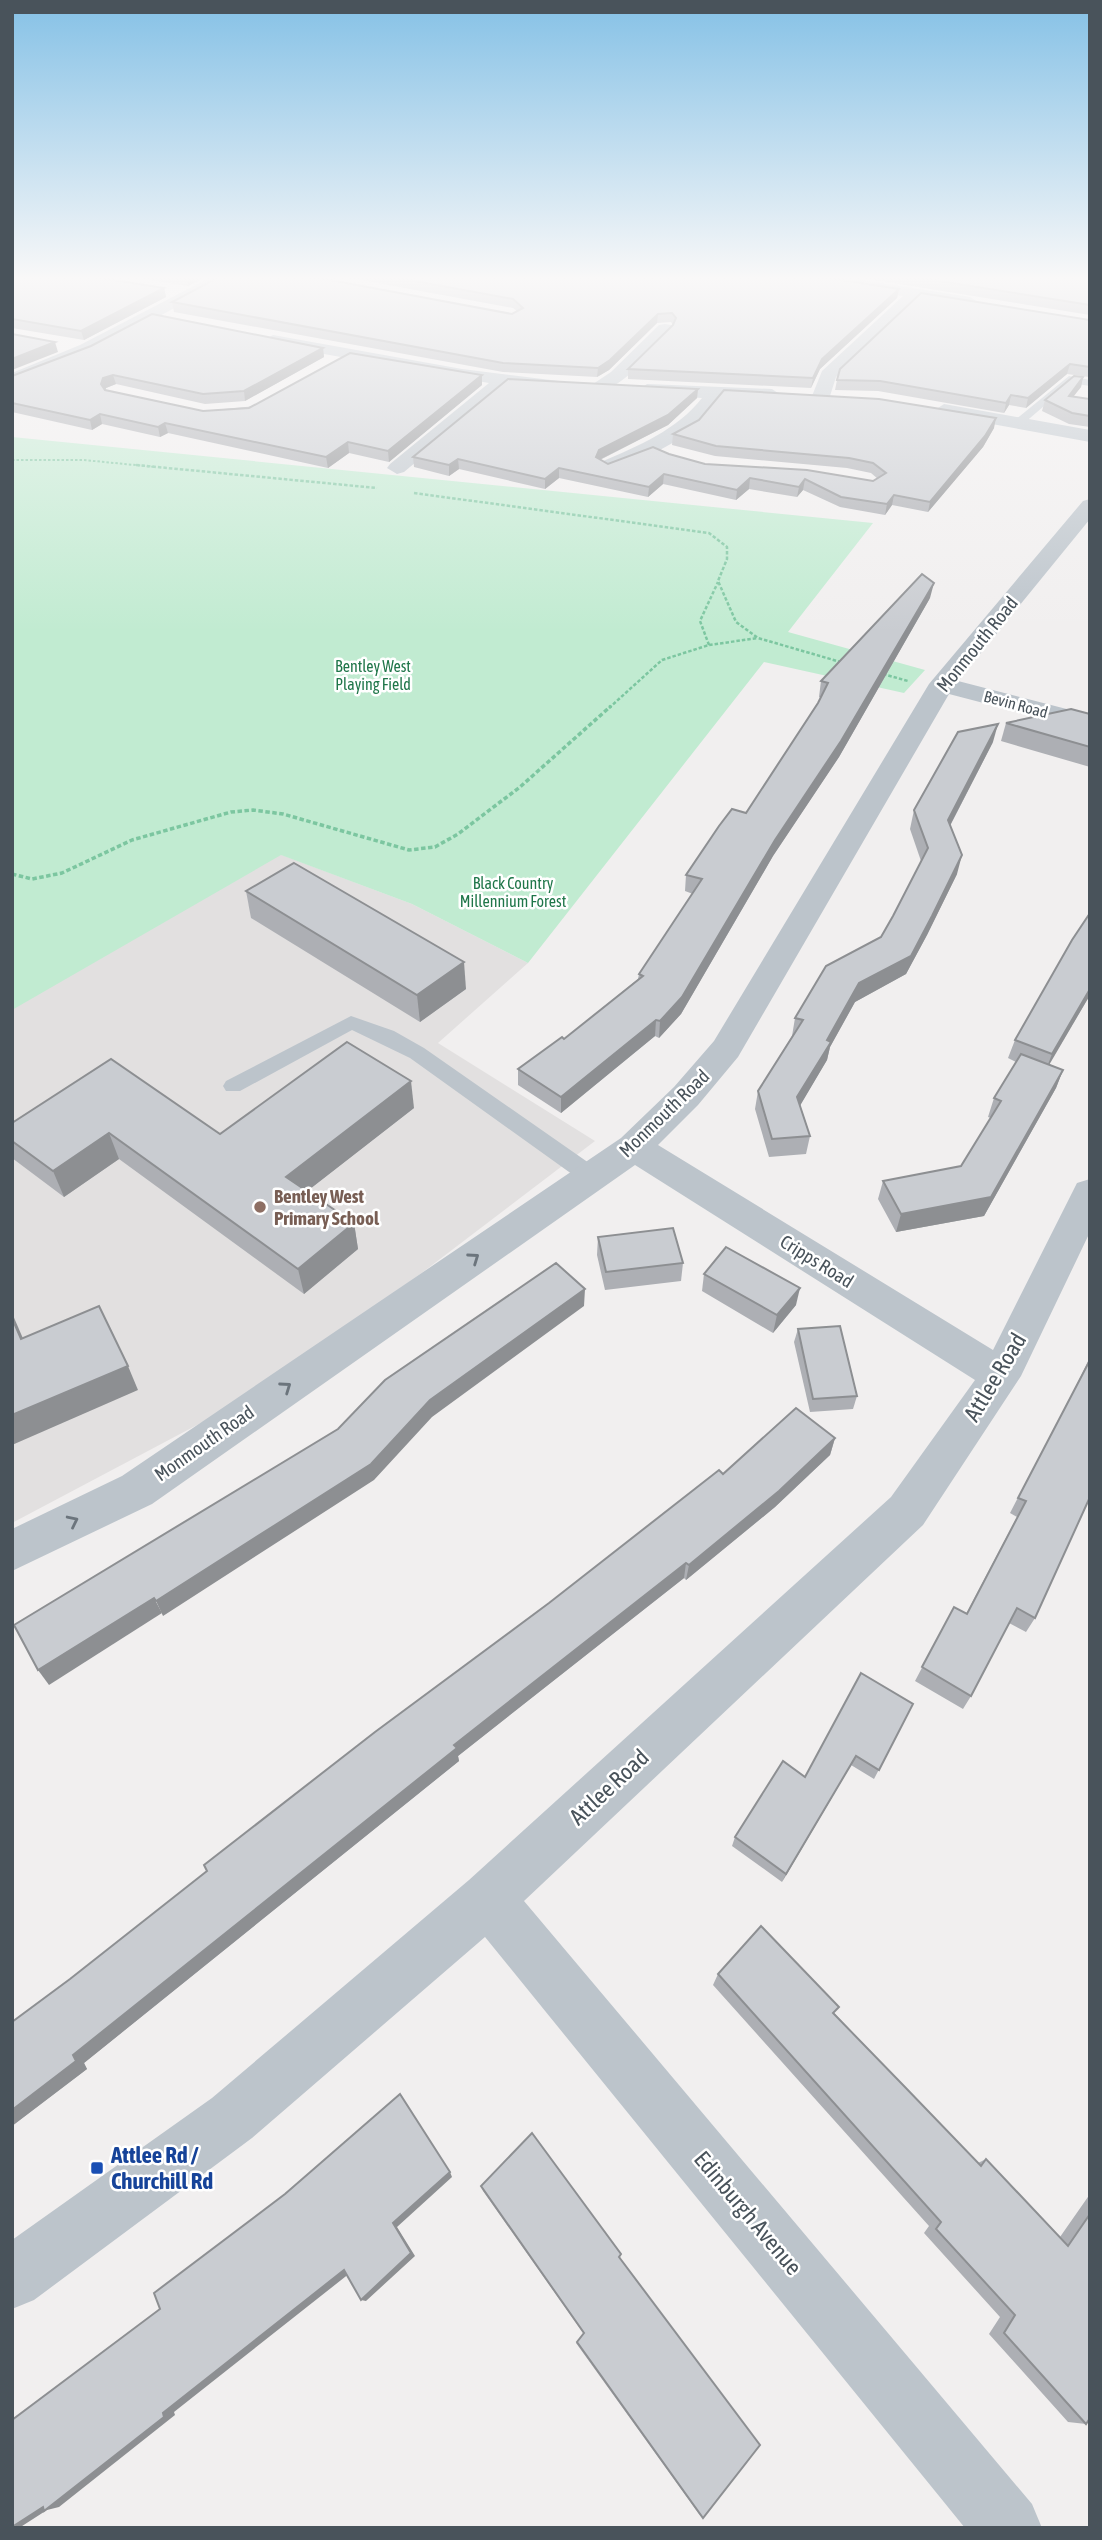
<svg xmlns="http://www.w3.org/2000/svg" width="1102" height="2540" viewBox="0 0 1102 2540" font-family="'Asap Condensed',sans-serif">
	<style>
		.education { fill: #e2e0e0 }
		.green { fill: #c1ebd1 }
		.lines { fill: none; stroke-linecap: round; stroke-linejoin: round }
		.path-far2 { stroke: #7cc6a0; stroke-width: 2; stroke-dasharray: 2.5 2; stroke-linecap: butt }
		.path-far1 { stroke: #7cc6a0; stroke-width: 2.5; stroke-dasharray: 3.5 2; stroke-linecap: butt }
		.path { stroke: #7cc6a0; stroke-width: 3.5; stroke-dasharray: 4.5 2.5; stroke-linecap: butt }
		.lane { fill: #bcc4cb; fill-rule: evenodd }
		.street { fill: #bcc4cb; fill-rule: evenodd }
		.wall { fill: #adafb4 }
		.shaded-wall { fill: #8d8f92 }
		.building { fill: #c9ccd1; stroke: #8d8f92; stroke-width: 2 }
		.oneway { stroke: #6c757d }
		.education-dot { fill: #8d6e63; stroke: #fff; stroke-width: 2.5 }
		.transit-dot { fill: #1a4fb4; stroke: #fff; stroke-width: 2.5 }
		.labels { text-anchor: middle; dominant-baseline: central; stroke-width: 5; stroke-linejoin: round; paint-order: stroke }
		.far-park-label { font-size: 16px; fill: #1f7649; stroke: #fff }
		.far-street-label { font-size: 16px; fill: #49535b; stroke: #fff }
		.street-label { font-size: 19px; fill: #49535b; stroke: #fff }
		.education-label { font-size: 19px; font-weight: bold; fill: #785e54; stroke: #fff; text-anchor: start }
		.near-street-label { font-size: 23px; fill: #49535b; stroke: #fff }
		.near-transit-label { font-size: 23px; font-weight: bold; fill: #164399; stroke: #fff; text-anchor: start }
	</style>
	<rect width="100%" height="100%" fill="#f1efef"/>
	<polygon class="education" points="234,837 412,904 528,963 438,1043 595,1141 423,1272 231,1407 12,1523 12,969"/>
	<polygon class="green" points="12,437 873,523 788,632 925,670 904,693 764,662 528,963 412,904 281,855 12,1010"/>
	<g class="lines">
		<polyline class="path-far2" points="12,460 84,460 155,467"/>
		<g class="path-far1">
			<polyline points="136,465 377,488"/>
			<polyline points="414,493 709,533 727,547 727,559 718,581 736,622 758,638 844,663"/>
			<polyline points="709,645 700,621 718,582"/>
			<polyline points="883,674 908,681"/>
			<polyline points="609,708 662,660 709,645 758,638"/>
		</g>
		<polyline class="path" points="12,874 32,879 62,873 132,840 231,812 253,810 283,814 409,850 435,847 458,834 520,787 611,706"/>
		<g class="lane">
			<polygon points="1069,376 1090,380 1090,386 1071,383 1023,424 1015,424 1015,420"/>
			<polygon points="351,1016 394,1031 424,1048 599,1170 602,1176 599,1182 583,1182 410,1058 352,1030 240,1091 226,1091 223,1086 226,1081"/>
		</g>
		<g class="street">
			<polygon points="211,277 231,277 92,353 12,385 12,373 80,345"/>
			<polygon points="805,277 842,277 970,297 978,302 970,307 919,299 836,377 830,396 821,402 812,396 822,371 903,296 813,282"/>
			<path d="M665 324 671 325 673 329 671 333C654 349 615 398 590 392L587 388 611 372 659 325Z"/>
			<polygon points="273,335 462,369 559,381 568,386 559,391 508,385 404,472 397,474 387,468 390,464 489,383 267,344 264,340"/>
			<path d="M647 384 772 389 781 395 772 401 721 398C713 408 706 420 696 428 681 440 618 475 601 470L598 466 601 462C638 446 677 430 702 398L641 394 638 390Z"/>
			<polygon points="944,404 1090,430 1090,442 937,414 935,410"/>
			<polygon points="1090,499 1090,519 958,681 1090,715 1090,731 949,694 738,1057 698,1105 658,1145 993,1350 1077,1183 1090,1179 1090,1232 1021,1376 923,1525 524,1901 1032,2504 1042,2528 965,2528 485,1937 252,2138 34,2300 12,2309 12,2240 212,2098 469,1880 891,1497 975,1380 635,1165 152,1504 12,1571 12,1529 122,1476 621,1138 674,1087 714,1041 929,684 1083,501"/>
		</g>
	</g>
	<g class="wall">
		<polygon points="12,277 164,288 166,297 84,340 12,328"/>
		<polygon points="131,277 206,277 188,286"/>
		<polygon points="345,277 822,277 899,289 897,298 820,369 811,388 628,379 628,369 673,325 671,322 657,323 609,370 597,377 503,372 174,312 172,302 512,314 517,311 513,308"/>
		<polygon points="856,277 1090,277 1090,315"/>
		<polygon points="1090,320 1090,376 1089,377 1067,374 1026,408 1009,405 1004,413 878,391 835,390 837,380"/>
		<polygon points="323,348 324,357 245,401 205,404 116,384 106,388 105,390 203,411 482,385 389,462 349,453 328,468 168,433 160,437 102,424 92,430 12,412 12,376"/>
		<polygon points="1083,377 1081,387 1073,396 1090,399 1090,427 1069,424 1042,411 1045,400"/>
		<polygon points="698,389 697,398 668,425 600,460 608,464 669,454 705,464 873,481 878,479 871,473 847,468 715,456 672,445 673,434 994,428 983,447 928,512 892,505 885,515 840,507 803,490 797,497 749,489 736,500 663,484 648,497 559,478 545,489 459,469 449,476 414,467 413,457"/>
		<polygon points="930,598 839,757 773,856 681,1014 659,1038 655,1036 561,1113 518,1085 518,1069 564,1039 638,979 639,974 693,894 685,891 686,875 746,813 818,703 821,698 819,697 821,681"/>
		<polygon points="1090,714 1090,767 1001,741 1006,723"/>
		<polygon points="993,742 950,826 957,874 927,935 906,974 855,1002 830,1047 827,1060 800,1105 810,1136 806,1154 769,1157 755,1109 758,1091 792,1036 795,1018 881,937 893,916 921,861 910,829 914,810"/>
		<polygon points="246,891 466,989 420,1022 251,918"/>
		<polygon points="1090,995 1049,1064 1063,1070 1056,1088 984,1216 896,1232 878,1199 883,1181 961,1166 991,1118 988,1117 994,1098 1016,1062 1008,1058 1015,1040"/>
		<polygon points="414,1108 307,1191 354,1223 358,1249 304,1294 119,1159 64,1197 12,1158 12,1123 220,1134"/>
		<polygon points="598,1237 683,1263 681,1281 605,1290 597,1255"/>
		<polygon points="704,1274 796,1305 773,1333 702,1291"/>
		<polygon points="798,1329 857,1396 853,1409 810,1412 794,1342"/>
		<polygon points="1090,1357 1090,1497 1035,1618 1026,1632 1009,1623 971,1696 963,1709 915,1681 954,1607 966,1614 1017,1517 1010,1513 1079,1380"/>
		<polygon points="835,1438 830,1455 775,1507 686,1580 684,1578 458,1756 459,1761 84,2063 87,2069 12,2126 70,1979 723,1474"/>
		<polygon points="913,1704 874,1779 851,1765 782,1882 732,1846 735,1837 805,1777"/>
		<polygon points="718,1974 834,2013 978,2163 986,2159 1060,2237 1090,2194 1090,2418 1086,2424 1068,2422 989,2334 1000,2317 924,2233 929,2226 713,1985"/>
		<polygon points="481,2186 620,2257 703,2518 699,2514 576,2343 584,2334 483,2191"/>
	</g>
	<g class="shaded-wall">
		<polygon points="186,277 206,277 188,286"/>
		<polygon points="164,288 166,297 84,340 81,331"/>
		<polygon points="899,289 897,298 820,369 811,388 813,378 822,359"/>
		<polygon points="658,314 657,323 609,370 597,377 598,368"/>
		<polygon points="55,342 58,352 12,370 12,359"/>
		<polygon points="323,348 324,357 245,401 244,391"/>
		<polygon points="1070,364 1067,374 1026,408 1028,398"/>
		<polygon points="113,375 116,384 106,388 104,394 101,384 103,378"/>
		<polygon points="482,375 482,385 389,462 388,451"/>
		<polygon points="1083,377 1081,387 1066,406 1069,396"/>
		<polygon points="698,389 697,398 668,425 599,460 596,457 599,450"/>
		<polygon points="1011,395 1009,405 1004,413 1006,403"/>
		<polygon points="100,414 102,424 92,430 90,420"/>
		<polygon points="996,418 994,428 983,447 928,512 930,502"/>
		<polygon points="165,423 168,433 160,437 158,427"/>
		<polygon points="348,442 349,453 328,468 326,457"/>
		<polygon points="458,459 459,469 449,476 449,465"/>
		<polygon points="559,468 559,478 545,489 545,479"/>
		<polygon points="664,474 663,484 648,497 649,487"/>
		<polygon points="750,478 749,489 736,500 737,490"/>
		<polygon points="805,479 803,490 797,497 799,487"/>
		<polygon points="894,495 892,505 885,515 887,504"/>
		<polygon points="934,583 930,598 839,757 773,856 681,1014 659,1038 660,1021 775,840"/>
		<polygon points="998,724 993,742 943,839 948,820"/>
		<polygon points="962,855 957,874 927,935 906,974 855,1002 830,1047 827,1060 794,1116 797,1097 827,1040 859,983"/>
		<polygon points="464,962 466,989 420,1022 417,995"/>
		<polygon points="1090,989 1090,995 1045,1072 1052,1054"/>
		<polygon points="656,1020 655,1036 561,1113 561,1097"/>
		<polygon points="1063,1070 1056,1088 984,1216 896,1232 901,1214 991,1197"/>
		<polygon points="411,1081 414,1108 292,1203 286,1177"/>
		<polygon points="109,1133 119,1159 64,1197 53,1171"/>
		<polygon points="354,1223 358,1249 304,1294 298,1269"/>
		<polygon points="800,1288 796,1305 773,1333 777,1315"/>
		<polygon points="585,1289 584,1306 432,1417 374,1480 163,1616 156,1601 430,1400"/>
		<polygon points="12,1313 34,1364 21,1339 12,1318"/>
		<polygon points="128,1366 138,1390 12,1445 12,1415"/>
		<polygon points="835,1438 830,1455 775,1507 686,1580 689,1565"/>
		<polygon points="686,1563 684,1578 458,1756 459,1761 84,2063 87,2069 12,2126 12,2110 73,2055 454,1745"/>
		<polygon points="154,1598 162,1613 49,1685 38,1670"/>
		<polygon points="856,1756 851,1765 782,1882 786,1874"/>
		<polygon points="450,2172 452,2177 397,2227 415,2256 366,2301 361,2300 393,2223"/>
		<polygon points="344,2270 350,2273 174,2412 175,2415 59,2507 47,2510 19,2528 12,2528 163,2413"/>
	</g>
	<g class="building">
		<polygon points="12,277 95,277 164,288 81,331 12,319"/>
		<polygon points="219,277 314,277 512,314 523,308 513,299 393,277 822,277 899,289 822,359 813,378 628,369 673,325 676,318 672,313 658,314 610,360 598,368 503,363 172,302"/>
		<polygon points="914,277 1090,277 1090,305"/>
		<polygon points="921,293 1090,320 1090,367 1070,364 1028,398 1011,395 1006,403 880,381 837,380 840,369"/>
		<polygon points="152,314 323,348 244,391 203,394 113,375 103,378 101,384 105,390 203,411 249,408 350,353 482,375 388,451 348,442 326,457 165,423 158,427 100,414 90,420 12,403 12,376 91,346"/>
		<polygon points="12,334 55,342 12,359"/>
		<polygon points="1074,376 1083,377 1069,396 1090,399 1090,416 1072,413 1045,400"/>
		<polygon points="508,379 698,389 668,415 599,450 596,457 608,464 653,447 669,454 705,464 807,470 873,481 886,473 873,463 849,458 716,446 673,434 699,420 724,390 879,399 996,418 985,436 930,502 894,495 887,504 841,497 805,479 799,487 750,478 737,490 664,474 649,487 559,468 545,479 458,459 449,465 413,457"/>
		<polygon points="922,574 934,583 841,741 775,840 682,997 660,1021 656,1020 561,1097 518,1069 562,1037 564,1039 643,976 639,974 702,879 686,875 719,826 732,809 746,813 818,703 828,683 821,681"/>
		<polygon points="1071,709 1090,714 1090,747 1006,723"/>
		<polygon points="998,724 948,820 962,855 932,916 911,956 859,983 827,1040 831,1042 797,1097 810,1136 772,1139 758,1091 803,1020 795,1018 826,966 881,937 893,916 928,848 914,810 958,732"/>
		<polygon points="294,863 464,962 417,995 246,891"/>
		<polygon points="1090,913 1090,989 1052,1054 1015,1040 1072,940"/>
		<polygon points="347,1042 411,1081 286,1177 354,1223 298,1269 109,1133 53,1171 12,1141 12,1123 111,1059 220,1134"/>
		<polygon points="1021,1054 1063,1070 991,1197 901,1214 883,1181 961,1166 1001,1101 994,1098"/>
		<polygon points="673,1228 683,1263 606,1272 598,1237"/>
		<polygon points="726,1247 800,1288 777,1315 704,1274"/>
		<polygon points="556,1263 585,1289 430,1400 371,1464 156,1601 154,1598 38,1670 14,1625 338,1429 385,1380"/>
		<polygon points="99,1306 128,1366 12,1415 12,1318 21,1339"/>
		<polygon points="840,1326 857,1396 813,1399 798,1329"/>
		<polygon points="1090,1360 1090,1497 1035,1618 1017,1608 971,1696 922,1667 954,1607 967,1614 1026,1501 1018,1498"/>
		<polygon points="796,1408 835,1438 779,1491 689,1565 686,1563 454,1745 457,1748 73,2055 76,2061 12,2110 12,2022 70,1979 207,1871 204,1865 375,1732 549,1603 719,1470 723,1474"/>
		<polygon points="861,1673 913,1704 879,1770 856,1756 786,1874 735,1837 783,1761 805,1777"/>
		<polygon points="761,1926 839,2007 833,2013 903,2085 981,2166 986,2159 1068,2246 1090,2214 1090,2418 1086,2424 1004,2333 1015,2315 936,2229 941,2222 718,1974"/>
		<polygon points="400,2094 450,2172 393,2223 411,2253 361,2300 344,2270 163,2413 164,2417 44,2511 43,2507 12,2527 12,2420 160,2309 154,2293 285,2194"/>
		<polygon points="532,2133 621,2254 619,2257 760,2445 703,2518 577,2342 584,2333 481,2186"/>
	</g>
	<defs><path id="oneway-chevron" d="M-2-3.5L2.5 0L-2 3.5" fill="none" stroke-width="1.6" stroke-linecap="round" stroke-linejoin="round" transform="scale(1.75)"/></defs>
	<g class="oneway">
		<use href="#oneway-chevron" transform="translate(474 1258) rotate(-35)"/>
		<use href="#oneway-chevron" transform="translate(286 1387) rotate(-35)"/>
		<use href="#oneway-chevron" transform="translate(73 1521) rotate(-26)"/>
	</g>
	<linearGradient id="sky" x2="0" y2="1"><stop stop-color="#85c1e6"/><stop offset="0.44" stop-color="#f9f8f8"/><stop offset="1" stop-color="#f9f8f8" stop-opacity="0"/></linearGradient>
	<rect width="1102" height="632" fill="url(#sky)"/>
	<circle class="education-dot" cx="260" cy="1207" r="7"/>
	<rect class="transit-dot" x="90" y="2161" width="14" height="14" rx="3.5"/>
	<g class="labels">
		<g class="far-park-label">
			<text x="373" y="666">Bentley West<tspan x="373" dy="18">Playing Field</tspan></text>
			<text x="513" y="883">Black Country<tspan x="513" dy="18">Millennium Forest</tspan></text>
		</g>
		<g class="far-street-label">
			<text transform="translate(1016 704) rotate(15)">Bevin Road</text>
		</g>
		<g class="street-label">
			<text transform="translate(977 644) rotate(-51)">Monmouth Road</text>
			<text transform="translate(664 1113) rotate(-44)">Monmouth Road</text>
			<text transform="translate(817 1261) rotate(32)">Cripps Road</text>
			<text transform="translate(204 1443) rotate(-35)">Monmouth Road</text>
		</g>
		<g class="education-label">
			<text x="274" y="1196">Bentley West<tspan x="274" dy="22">Primary School</tspan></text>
		</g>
		<g class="near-street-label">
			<text transform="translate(995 1377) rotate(-59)">Attlee Road</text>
			<text transform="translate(609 1787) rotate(-43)">Attlee Road</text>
			<text transform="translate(748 2213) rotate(50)">Edinburgh Avenue</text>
		</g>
		<g class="near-transit-label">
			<text x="111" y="2155">Attlee Rd /<tspan x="111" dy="26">Churchill Rd</tspan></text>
		</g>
	</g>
	<rect width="1102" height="2540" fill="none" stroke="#49535b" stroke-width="28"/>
</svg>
